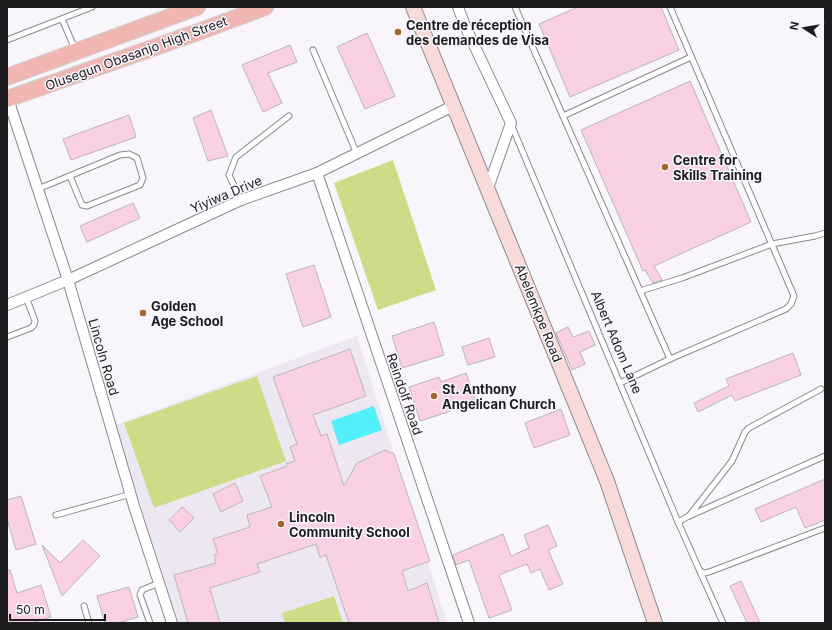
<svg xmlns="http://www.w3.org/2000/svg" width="832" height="630" viewBox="0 0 832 630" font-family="Inter,sans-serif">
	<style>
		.built { fill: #ede7f3 }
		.green { fill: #cddc86 }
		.water { fill: #53effa }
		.building { fill: #f9d1e3; stroke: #bbb6b8 }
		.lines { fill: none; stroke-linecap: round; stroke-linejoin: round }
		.lane-casing { stroke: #8b898d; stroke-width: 7 }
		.street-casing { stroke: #8b898d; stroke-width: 12 }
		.secondary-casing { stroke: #8b898d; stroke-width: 16 }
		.primary-casing { stroke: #d2d2d2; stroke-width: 18 }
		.lane { stroke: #fff; stroke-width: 5 }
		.street { stroke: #fff; stroke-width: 10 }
		.secondary { stroke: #f8dad8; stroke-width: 14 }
		.primary { stroke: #f0b6b1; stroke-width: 16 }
		.poi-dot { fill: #a5652e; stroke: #f8f5fb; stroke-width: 1.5 }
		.labels { text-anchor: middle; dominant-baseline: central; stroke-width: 3; stroke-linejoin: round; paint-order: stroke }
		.poi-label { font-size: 13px; font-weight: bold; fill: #1d1c1e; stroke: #f8f5fb; text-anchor: start }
		.street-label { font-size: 13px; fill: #1d1c1e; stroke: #f8f5fb }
	</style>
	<rect width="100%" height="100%" fill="#f8f5fb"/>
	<polygon class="built" points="357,336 447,623 178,623 115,425"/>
	<g class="green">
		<polygon points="393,160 436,290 378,310 334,183"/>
		<polygon points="257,376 286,461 154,508 124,423"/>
		<polygon points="334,596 343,623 285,623 282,613"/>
	</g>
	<polygon class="water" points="374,406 382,430 339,445 331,421"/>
	<g class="building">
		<polygon points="578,7 661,7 679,50 570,97 539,24"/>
		<polygon points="367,33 395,96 365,109 337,47"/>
		<polygon points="290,45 297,62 268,73 282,103 263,112 242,65"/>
		<polygon points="690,81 751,222 654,266 662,280 653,283 645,270 643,271 581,130"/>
		<polygon points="211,110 228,156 208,161 193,118"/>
		<polygon points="129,115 136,137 71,160 63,139"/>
		<polygon points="133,203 140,218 87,242 80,226"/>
		<polygon points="314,265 331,317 303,327 286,274"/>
		<polygon points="434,322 444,355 402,368 392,336"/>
		<polygon points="568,327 573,337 589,331 595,345 580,352 585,364 572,370 556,333"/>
		<polygon points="489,338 495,357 468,365 462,347"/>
		<polygon points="350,349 366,396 313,415 321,436 327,434 344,486 357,463 385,450 394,454 430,561 402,571 408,591 427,583 439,623 349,623 326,555 320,557 316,544 257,564 260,572 210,588 220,623 188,623 174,575 216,563 214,555 218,554 213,539 250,527 247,515 272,507 260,476 287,466 286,464 295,461 290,447 297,444 273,377"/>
		<polygon points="793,353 801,375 735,401 732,395 698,412 694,403 729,386 726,379"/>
		<polygon points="466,373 475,399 450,407 451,411 420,421 409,387 439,377 441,382"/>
		<polygon points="561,409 570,435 534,448 525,423"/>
		<polygon points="825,479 825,520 805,528 796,507 761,522 755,509"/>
		<polygon points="235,483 243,501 221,512 213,494"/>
		<polygon points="21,496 36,544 16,550 7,519 7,500"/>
		<polygon points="182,507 194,518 180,532 169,520"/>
		<polygon points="548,525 557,546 548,550 563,584 549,590 540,569 531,573 527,564 499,575 512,610 489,618 469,560 456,565 453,555 503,534 511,556 529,548 524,535"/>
		<polygon points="83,540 100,556 62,596 42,545 60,563"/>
		<polygon points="7,570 10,570 17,593 41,585 51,617 32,623 7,623"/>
		<polygon points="741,581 760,623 747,623 730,586"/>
		<polygon points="129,587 138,617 118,623 105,623 97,596"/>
	</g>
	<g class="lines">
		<g class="lane-casing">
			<g id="lane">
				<polyline points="515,7 670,359"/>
				<polyline points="62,19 75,49"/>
				<polyline points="7,40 92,7"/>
				<polyline points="313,50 357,154"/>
				<polyline points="563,116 691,57"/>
				<polyline points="511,124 678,522 723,623"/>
				<polyline points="38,189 120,155 129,154 137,158 143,178 140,185 87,206 82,205 70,176"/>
				<polyline points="241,200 229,175 236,157 289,116"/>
				<polyline points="640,291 682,278 772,244 815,236 825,233"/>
				<polyline points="7,337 31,328 34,325 35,321 26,297"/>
				<polyline points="620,383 670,359 786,309 791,304 794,296 670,7"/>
				<polyline points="56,515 131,494"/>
				<polyline points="689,516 732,461 745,432 749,428 821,389"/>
				<polyline points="678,522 689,516 825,456"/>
				<polyline points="700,571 704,573 709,572 825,528"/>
				<polyline points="84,606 89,623"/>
				<polyline points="150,623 140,595 142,590 159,583"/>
			</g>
		</g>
		<g class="street-casing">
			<g id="street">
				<polyline points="458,7 465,26 511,123 488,188"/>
				<polyline points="8,99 68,280 134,506 172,623"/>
				<polyline points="317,173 469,623"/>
				<polyline points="7,305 68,280 241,200 317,173 455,105"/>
			</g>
		</g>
		<g class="secondary-casing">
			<polyline id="secondary" points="413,7 607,481 655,623"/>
		</g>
		<g class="primary-casing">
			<g id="primary">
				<polyline points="7,77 197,7"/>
				<polyline points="7,99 201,31 265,7"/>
			</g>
		</g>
		<use href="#lane" class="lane"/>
		<use href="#street" class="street"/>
		<use href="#secondary" class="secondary"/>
		<use href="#primary" class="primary"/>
	</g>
	<g class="poi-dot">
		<circle cx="398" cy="32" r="4"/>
		<circle cx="665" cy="167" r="4"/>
		<circle cx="143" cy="313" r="4"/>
		<circle cx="434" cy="396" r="4"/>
		<circle cx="281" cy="524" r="4"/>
	</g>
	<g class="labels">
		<g class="poi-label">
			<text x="406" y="25">Centre de réception<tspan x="406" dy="15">des demandes de Visa</tspan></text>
			<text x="673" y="160">Centre for<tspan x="673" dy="15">Skills Training</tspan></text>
			<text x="151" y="306">Golden<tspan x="151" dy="15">Age School</tspan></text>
			<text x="442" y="389">St. Anthony<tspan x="442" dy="15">Angelican Church</tspan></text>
			<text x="289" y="517">Lincoln<tspan x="289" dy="15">Community School</tspan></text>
		</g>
		<g class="street-label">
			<text transform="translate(136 53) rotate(-20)">Olusegun Obasanjo High Street</text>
			<text transform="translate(226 194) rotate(-23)">Yiyiwa Drive</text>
			<text transform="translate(539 313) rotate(68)">Abelemkpe Road</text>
			<text transform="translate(617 342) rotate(67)">Albert Adom Lane</text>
			<text transform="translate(104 357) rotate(74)">Lincoln Road</text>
			<text transform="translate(405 394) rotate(71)">Reindolf Road</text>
		</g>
	</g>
	<rect width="832" height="630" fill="none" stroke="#1d1c1e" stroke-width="16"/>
	<g transform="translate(804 28) rotate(282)" stroke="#f8f5fb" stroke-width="3" paint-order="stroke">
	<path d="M0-3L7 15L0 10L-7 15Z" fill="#1d1c1e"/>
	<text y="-6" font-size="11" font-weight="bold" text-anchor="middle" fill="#1d1c1e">N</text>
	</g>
	<path d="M10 614v6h95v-6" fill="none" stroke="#1d1c1e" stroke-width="2"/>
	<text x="16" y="614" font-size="12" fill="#1d1c1e" stroke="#f8f5fb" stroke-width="3" paint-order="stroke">50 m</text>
</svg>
